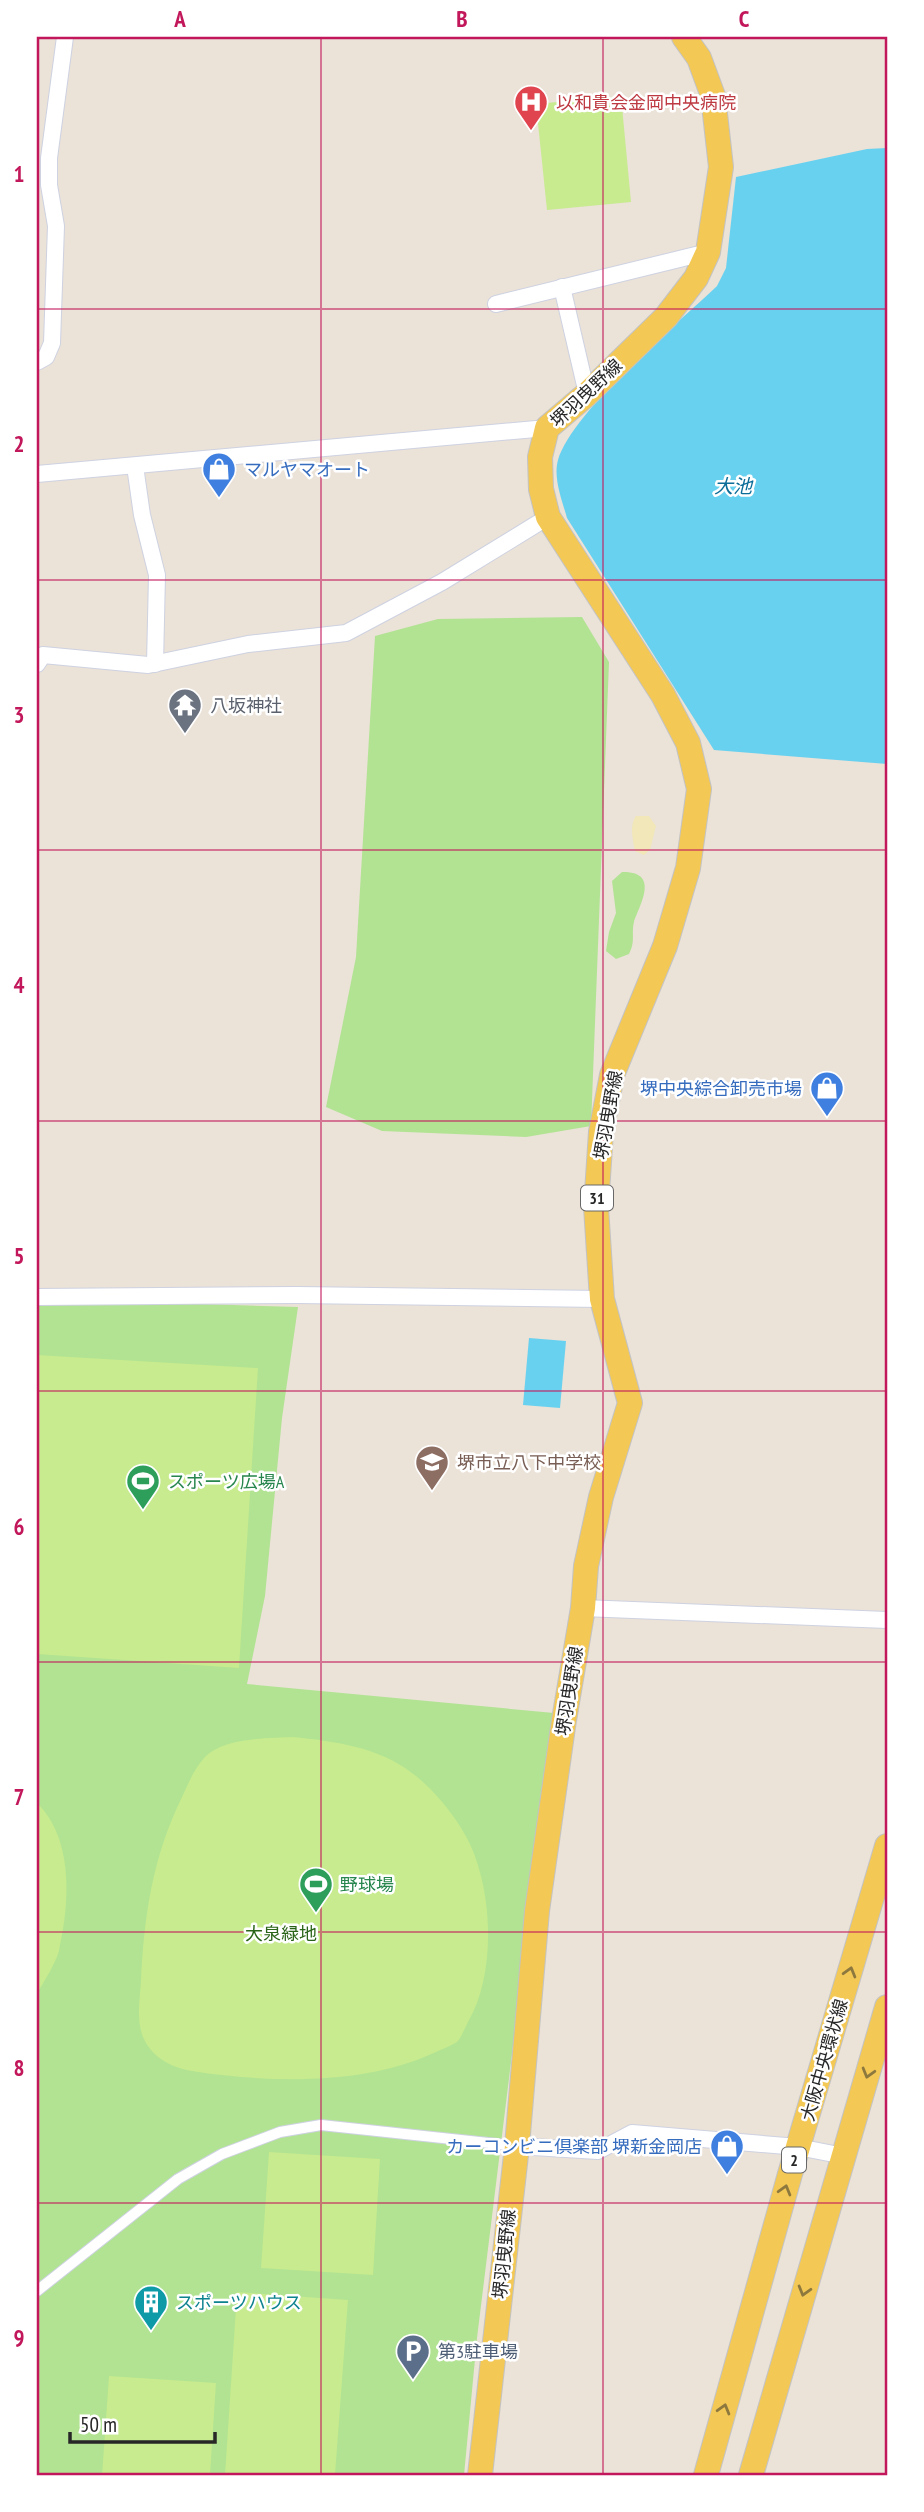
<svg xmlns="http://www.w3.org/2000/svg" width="924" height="2512" viewBox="0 0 924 2512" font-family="'PT Sans Narrow','Noto Sans JP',sans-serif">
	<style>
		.green { fill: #b1e393 }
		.sand { fill: #f1e7b9 }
		.pitch { fill: #c7eb8e }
		.water { fill: #68d1f0 }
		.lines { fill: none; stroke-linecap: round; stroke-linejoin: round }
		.pedestrian-casing { stroke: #ced2e1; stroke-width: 12 }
		.minor-casing { stroke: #ced2e1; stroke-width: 18 }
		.primary-casing { stroke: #c3c3c3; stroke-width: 26 }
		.pedestrian { stroke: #fff; stroke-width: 10 }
		.minor { stroke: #fff; stroke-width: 16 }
		.primary { stroke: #f3c855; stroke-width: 24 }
		.oneway { stroke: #8d783e }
		.grid { fill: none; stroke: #c2185b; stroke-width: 2; stroke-opacity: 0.55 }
		.labels { text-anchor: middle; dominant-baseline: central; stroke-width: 5; stroke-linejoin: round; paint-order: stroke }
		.shield { fill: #fff; stroke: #686868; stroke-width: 2 }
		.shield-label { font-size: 16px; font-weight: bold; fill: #272727 }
		.health-label { font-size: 18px; fill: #be3a42; stroke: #fff; text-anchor: start }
		.street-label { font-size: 18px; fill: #272727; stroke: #fff }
		.shop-label { font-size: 18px; fill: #366cbe; stroke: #fff; text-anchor: end }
		.worship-label { font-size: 18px; fill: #5b616d; stroke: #fff; text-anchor: start }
		.education-label { font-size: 18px; fill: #785e54; stroke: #fff; text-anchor: start }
		.leisure-label { font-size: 18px; fill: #27864d; stroke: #fff; text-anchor: start }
		.park-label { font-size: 18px; fill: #2a6418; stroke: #fff }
		.culture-label { font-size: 18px; fill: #0d838f; stroke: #fff; text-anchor: start }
		.service-label { font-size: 18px; fill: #4e5e75; stroke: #fff; text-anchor: start }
		.water-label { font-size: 19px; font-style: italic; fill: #0b6d98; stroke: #fff }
		.neatline { fill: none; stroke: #c2185b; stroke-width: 2.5 }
		.grid-label { font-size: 23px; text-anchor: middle; font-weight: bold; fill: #c2185b }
	</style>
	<rect width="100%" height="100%" fill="#ebe2d8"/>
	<g class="green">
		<polygon points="582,617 609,662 591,1126 526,1137 382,1131 326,1107 356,957 375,636 438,619"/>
		<path d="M622 872C662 871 638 908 634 922 631 933 636 941 629 954L616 959 606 951 609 932 616 913 612 881Z"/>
		<polygon points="138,1302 298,1307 282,1418 265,1596 247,1684 554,1713 477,2338 464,2475 37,2475 37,1306"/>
	</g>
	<path class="sand" d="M636 816H649L656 826 650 850 644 855 635 851C633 840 629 825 636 816Z"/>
	<g class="pitch">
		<polygon points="621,96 631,202 547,210 536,104"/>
		<polygon points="37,1355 258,1368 239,1668 37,1654"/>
		<path d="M293 1737C333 1741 379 1747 412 1773 434 1789 458 1819 470 1844 493 1894 496 1974 468 2022 465 2028 461 2038 457 2042 451 2046 442 2049 436 2052 366 2085 273 2083 198 2072 175 2069 153 2060 143 2037 136 2020 140 1998 141 1980 144 1915 153 1856 182 1797 188 1784 195 1767 205 1757 223 1738 269 1738 293 1737Z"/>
		<path d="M37 1803C74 1839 70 1904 59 1951 55 1965 44 1981 37 1994Z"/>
		<polygon points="269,2152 380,2159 373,2275 261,2268"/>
		<polygon points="237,2292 348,2300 335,2475 225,2475"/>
		<polygon points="109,2376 216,2383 210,2475 102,2475"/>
	</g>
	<g class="water">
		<path d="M887 148V764L714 750 567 518C562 500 553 478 558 460 573 411 677 324 717 286L726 268 736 177 867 149Z"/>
		<polygon points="529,1338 566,1341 560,1408 523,1405"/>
	</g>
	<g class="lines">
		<g class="pedestrian-casing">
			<polyline id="pedestrian" points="37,2291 178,2179 222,2154 280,2132 321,2125 517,2146"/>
		</g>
		<g class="minor-casing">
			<g id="minor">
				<polyline points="562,287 587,394"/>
				<polyline points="496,304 708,252"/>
				<polyline points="37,362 46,357 52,343 56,226 49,185 49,158 65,37"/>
				<polyline points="135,466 142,515 157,575 155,664"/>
				<polyline points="37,474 547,428"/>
				<polyline points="37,664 43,655 148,665 248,644 346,633 442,582 548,517"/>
				<polyline points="37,1297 297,1295 602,1299"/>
				<polyline points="583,1608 887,1620"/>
				<polyline points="517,2146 598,2151 632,2133 798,2147 844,2156"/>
			</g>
		</g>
		<g class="primary-casing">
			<g id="primary">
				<polyline points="480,2475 517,2146 537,1911 564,1720 583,1608 586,1566 601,1497 630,1403 602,1299 596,1207 601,1132 612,1075 665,946 688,868 699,789 688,743 663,695 548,517 541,489 540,457 547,428 587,394 666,317 696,278 708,252 721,167 713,96 699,58 684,37"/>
				<polyline points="706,2475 790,2174 887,1846"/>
				<polyline points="751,2475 887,2007"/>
			</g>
		</g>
		<use href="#pedestrian" class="pedestrian"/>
		<use href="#minor" class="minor"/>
		<use href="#primary" class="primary"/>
	</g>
	<defs><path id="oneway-chevron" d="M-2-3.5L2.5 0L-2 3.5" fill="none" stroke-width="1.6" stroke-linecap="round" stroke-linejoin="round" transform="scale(1.75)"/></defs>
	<g class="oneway">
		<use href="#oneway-chevron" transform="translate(850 1972) rotate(-74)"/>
		<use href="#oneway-chevron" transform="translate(868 2073) rotate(106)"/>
		<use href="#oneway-chevron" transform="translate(785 2190) rotate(-74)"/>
		<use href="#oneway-chevron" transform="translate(804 2291) rotate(106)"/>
		<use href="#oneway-chevron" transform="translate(724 2409) rotate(-74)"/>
	</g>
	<path class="grid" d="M321 37V2475M603 37V2475M37 309H887M37 580H887M37 850H887M37 1121H887M37 1391H887M37 1662H887M37 1932H887M37 2203H887"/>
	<defs>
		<g id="hospital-pin" transform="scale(1.75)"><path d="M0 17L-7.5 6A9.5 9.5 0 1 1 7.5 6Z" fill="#e0444e" stroke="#fff"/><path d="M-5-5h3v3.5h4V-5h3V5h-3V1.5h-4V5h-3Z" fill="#fff"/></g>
		<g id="shop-pin" transform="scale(1.75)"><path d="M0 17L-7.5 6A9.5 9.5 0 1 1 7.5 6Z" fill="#3f7fe0" stroke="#fff"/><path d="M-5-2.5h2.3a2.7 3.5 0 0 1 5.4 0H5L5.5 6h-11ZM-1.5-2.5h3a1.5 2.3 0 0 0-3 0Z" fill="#fff"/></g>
		<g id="temple-pin" transform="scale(1.75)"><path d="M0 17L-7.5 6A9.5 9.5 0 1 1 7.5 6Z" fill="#6b7280" stroke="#fff"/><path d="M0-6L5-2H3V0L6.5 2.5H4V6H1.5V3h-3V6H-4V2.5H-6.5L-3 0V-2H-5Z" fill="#fff"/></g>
		<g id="school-pin" transform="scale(1.75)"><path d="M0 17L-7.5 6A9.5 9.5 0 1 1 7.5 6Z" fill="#8d6e63" stroke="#fff"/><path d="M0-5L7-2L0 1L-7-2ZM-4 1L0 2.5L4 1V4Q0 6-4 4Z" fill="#fff"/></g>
		<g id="stadium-pin" transform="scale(1.75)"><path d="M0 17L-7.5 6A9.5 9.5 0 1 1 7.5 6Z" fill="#2e9e5b" stroke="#fff"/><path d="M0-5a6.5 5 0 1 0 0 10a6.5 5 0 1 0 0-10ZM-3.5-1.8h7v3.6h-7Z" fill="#fff"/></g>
		<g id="building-pin" transform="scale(1.75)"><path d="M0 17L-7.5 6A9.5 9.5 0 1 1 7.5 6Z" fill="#0f9aa8" stroke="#fff"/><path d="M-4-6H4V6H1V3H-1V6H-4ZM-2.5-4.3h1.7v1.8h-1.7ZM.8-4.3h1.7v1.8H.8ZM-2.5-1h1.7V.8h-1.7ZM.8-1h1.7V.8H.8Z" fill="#fff"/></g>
		<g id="parking-pin" transform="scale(1.75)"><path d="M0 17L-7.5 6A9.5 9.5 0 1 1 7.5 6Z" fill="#5c6f8a" stroke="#fff"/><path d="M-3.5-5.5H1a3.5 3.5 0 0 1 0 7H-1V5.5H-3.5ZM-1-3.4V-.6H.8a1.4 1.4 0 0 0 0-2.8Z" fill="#fff"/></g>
	</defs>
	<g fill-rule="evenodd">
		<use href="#hospital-pin" x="531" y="102"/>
		<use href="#shop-pin" x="219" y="469"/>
		<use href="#temple-pin" x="185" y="705"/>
		<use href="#shop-pin" x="827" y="1088"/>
		<use href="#school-pin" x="432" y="1462"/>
		<use href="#stadium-pin" x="143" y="1481"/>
		<use href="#stadium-pin" x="316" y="1884"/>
		<use href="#shop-pin" x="727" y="2146"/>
		<use href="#building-pin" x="151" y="2302"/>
		<use href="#parking-pin" x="413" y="2351"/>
	</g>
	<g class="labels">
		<g class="shield">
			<rect x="581" y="1185.5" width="32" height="25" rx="5"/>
			<rect x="782" y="2147.5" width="24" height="25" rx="5"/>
		</g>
		<g class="shield-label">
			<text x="597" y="1198">31</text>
			<text x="794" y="2160">2</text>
		</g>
		<g class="health-label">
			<text x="556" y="102">以和貴会金岡中央病院</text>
		</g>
		<g class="street-label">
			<text transform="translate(586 393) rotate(-43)">堺羽曳野線</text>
			<text transform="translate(608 1115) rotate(-80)">堺羽曳野線</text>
			<text transform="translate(569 1691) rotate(-81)">堺羽曳野線</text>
			<text transform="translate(824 2060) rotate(-74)">大阪中央環状線</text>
			<text transform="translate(504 2254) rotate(-84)">堺羽曳野線</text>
		</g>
		<g class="shop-label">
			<text x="244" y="469" text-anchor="start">マルヤマオート</text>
			<text x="802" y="1088">堺中央綜合卸売市場</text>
			<text x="702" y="2146">カーコンビニ倶楽部 堺新金岡店</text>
		</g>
		<g class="worship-label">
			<text x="210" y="705">八坂神社</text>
		</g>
		<g class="education-label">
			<text x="457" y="1462">堺市立八下中学校</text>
		</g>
		<g class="leisure-label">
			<text x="168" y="1481">スポーツ広場A</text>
			<text x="340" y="1884">野球場</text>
		</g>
		<g class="park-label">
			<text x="281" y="1933">大泉緑地</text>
		</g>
		<g class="culture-label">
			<text x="176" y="2302">スポーツハウス</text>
		</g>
		<g class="service-label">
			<text x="438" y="2351">第3駐車場</text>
		</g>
		<g class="water-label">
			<text x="733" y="486">大池</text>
		</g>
	</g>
	<rect width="924" height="2512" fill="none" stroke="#ffffff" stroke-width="77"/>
	<path d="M70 2432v10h145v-10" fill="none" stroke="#272727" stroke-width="3.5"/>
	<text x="80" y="2432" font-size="21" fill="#272727" stroke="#ffffff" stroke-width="5" paint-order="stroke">50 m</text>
	<rect x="38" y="38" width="848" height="2436" class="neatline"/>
	<g class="grid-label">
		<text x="180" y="27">A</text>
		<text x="462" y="27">B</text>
		<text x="744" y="27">C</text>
		<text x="19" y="182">1</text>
		<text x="19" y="452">2</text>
		<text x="19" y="723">3</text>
		<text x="19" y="993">4</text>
		<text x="19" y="1264">5</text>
		<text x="19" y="1535">6</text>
		<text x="19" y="1805">7</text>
		<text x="19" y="2076">8</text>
		<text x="19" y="2346">9</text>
	</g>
</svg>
